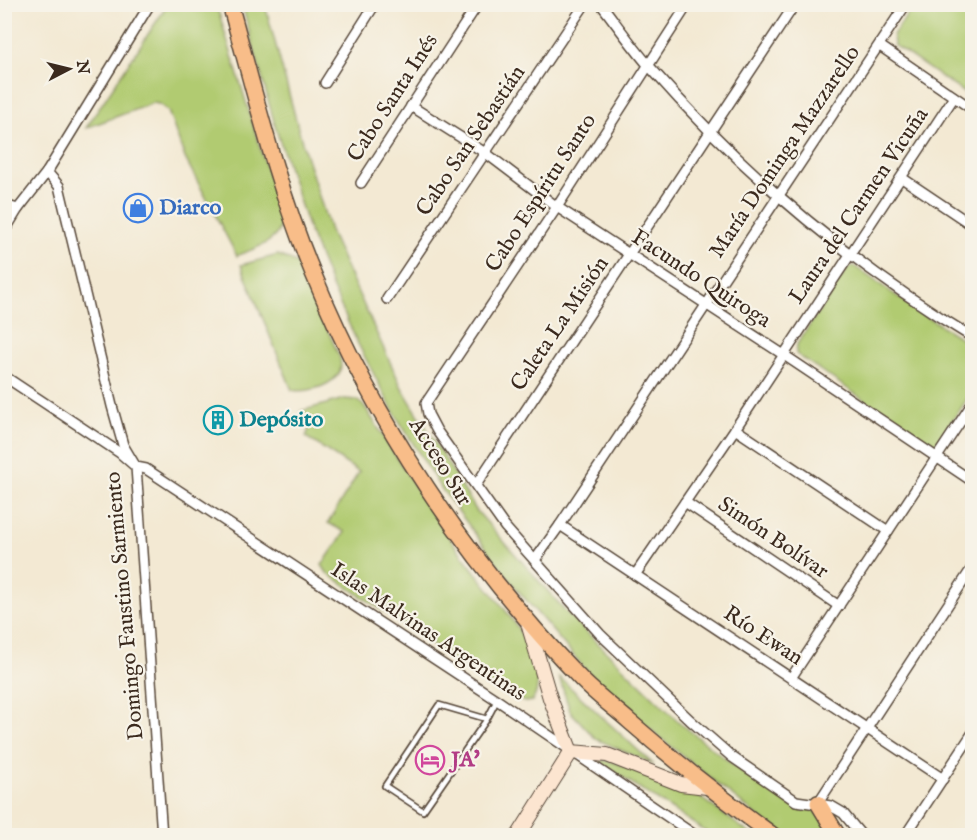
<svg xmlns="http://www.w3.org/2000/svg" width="977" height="840" viewBox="0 0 977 840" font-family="'IM FELL English',serif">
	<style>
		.green { fill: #b1cb71; stroke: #767a48; stroke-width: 1.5 }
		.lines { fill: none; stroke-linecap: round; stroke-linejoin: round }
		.lane-casing { stroke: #574739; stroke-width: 8 }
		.street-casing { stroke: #574739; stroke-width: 12 }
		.secondary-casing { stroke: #574739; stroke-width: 16 }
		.primary-casing { stroke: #574739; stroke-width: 18 }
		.lane { stroke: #fff; stroke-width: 4.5 }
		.street { stroke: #fff; stroke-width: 9 }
		.secondary { stroke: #fce5d0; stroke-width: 14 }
		.primary { stroke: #f8bd89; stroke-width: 15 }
		.labels { text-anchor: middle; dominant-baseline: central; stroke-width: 4.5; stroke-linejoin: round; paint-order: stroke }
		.street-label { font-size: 22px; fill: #3b2a1e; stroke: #f7f3e8 }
		.shop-label { font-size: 22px; font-weight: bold; fill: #366cbe; stroke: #f7f3e8; text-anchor: start }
		.culture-label { font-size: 22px; font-weight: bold; fill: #0d838f; stroke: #f7f3e8; text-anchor: start }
		.hotel-label { font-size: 22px; font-weight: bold; fill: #b23c85; stroke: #f7f3e8; text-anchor: start }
	</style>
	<rect width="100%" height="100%" fill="#f7f3e8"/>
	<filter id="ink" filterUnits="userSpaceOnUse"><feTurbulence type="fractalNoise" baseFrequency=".0167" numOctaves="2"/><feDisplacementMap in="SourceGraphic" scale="12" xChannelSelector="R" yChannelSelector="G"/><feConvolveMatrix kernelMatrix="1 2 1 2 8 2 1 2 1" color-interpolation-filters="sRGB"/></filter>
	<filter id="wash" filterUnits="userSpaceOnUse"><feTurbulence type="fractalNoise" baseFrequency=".008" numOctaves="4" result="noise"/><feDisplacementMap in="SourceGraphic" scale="24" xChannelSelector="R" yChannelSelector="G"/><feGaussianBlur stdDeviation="1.35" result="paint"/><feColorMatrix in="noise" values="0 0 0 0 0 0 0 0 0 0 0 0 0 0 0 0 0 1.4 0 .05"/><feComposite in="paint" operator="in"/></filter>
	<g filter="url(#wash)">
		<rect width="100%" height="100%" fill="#f3e9d3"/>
		<g class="green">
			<path d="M168 4 213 5 219 13 281 217C282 243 256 247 237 256L185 158 168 111 159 104 153 103 86 128Z"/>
			<polygon points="242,5 265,5 302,142 331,234 402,388 476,510 569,615 680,723 746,775 777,796 813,809 821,817 832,835 785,835 766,823 663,740 598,684 515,587 438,484 393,411 357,342 329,280 309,230 276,129"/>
			<polygon points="914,5 972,5 972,98 894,45 893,35"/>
			<path d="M278 255 296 263 302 272 340 358C341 364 342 371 337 376 328 387 305 393 292 390L241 265Z"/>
			<polygon points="854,266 921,313 972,345 972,392 937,444 930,444 796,354 797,344 848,268"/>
			<path d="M344 399 357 400 365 407C396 457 428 508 463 556 484 585 511 612 527 645 535 660 543 686 532 701L525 702 511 697 327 573 322 565 345 532 328 523 359 472 306 437 309 429 301 411Z"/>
			<polygon points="559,677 653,764 596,739 570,711"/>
			<polygon points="595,759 614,762 691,791 752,835 711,835"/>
		</g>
	</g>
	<g filter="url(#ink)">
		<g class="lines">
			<g class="lane-casing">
				<polyline id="lane" points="487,719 439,705 385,786 423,811 487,719 497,700"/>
			</g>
			<g class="street-casing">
				<g id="street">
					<path d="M601 4C617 25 632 46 649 66 742 172 851 264 972 337"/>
					<polyline points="688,4 557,207 426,403 428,414 437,431 505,527 600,634 690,720 732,757 796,801 831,806 843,813 862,836"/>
					<polyline points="880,46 972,109"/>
					<polyline points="325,83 375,4"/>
					<polyline points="411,106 487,154 557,207 784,355 972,481"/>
					<polyline points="47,172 59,186 112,406 123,445 136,467 162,836"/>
					<polyline points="902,178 972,225"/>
					<polyline points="361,183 478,4"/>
					<polyline points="4,205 18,209"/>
					<polyline points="4,232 18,209 47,172 150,4"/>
					<polyline points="387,299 585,4"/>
					<polyline points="4,376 120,453 136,467 146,469 497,700 696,836"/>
					<polyline points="735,429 888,531"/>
					<polyline points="476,485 795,4"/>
					<polyline points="685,502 839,606"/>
					<polyline points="560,525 943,779"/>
					<polyline points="535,560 560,525 906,4"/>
					<polyline points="635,575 735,429 954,97"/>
					<polyline points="791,678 972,404"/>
					<polyline points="818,803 972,568"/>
					<polyline points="905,836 972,734"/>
				</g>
			</g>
			<g class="secondary-casing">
				<g id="secondary">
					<polyline points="527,620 550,698 571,752"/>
					<polyline points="571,752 607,755 681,784 707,787"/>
					<polyline points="518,836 571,752"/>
				</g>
			</g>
			<g class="primary-casing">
				<g id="primary">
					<path d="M230 4C255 94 277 187 313 273 374 422 467 561 579 677 594 693 613 707 629 721 676 762 723 799 774 836"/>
					<polyline points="818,803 838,836"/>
				</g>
			</g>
			<use href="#lane" class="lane"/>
			<use href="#street" class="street"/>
			<use href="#secondary" class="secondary"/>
			<use href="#primary" class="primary"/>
		</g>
	</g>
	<defs>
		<g id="shop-ring" transform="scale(1.5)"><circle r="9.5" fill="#f7f3e8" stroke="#3f7fe0" stroke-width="1.5"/><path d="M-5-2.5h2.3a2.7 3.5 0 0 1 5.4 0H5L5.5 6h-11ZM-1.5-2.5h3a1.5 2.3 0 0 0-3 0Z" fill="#3f7fe0"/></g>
		<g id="building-ring" transform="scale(1.5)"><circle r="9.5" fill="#f7f3e8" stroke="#0f9aa8" stroke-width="1.5"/><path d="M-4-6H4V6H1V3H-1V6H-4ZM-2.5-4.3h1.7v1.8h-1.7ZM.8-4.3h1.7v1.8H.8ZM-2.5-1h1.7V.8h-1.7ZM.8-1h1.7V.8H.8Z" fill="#0f9aa8"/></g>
		<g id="hotel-ring" transform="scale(1.5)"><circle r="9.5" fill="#f7f3e8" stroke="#d1479c" stroke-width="1.5"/><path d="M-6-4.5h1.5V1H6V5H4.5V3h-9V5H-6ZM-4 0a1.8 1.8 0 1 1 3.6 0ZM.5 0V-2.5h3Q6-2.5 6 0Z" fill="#d1479c"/></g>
	</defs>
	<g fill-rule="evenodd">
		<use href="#shop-ring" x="138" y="208"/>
		<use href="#building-ring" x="218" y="420"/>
		<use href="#hotel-ring" x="430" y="760"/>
	</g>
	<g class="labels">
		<g class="street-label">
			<text transform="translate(393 98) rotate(-57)">Cabo Santa Inés</text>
			<text transform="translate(471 141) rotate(-56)">Cabo San Sebastián</text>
			<text transform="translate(785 152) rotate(-56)">María Dominga Mazzarello</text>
			<text transform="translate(541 193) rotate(-57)">Cabo Espíritu Santo</text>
			<text transform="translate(859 206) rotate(-56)">Laura del Carmen Vicuña</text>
			<text transform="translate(701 279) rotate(33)">Facundo Quiroga</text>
			<text transform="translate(560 324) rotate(-56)">Caleta La Misión</text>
			<text transform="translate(440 462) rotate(58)">Acceso Sur</text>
			<text transform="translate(773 538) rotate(34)">Simón Bolívar</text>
			<text transform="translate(125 606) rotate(-95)">Domingo Faustino Sarmiento</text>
			<text transform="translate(428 632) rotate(34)">Islas Malvinas Argentinas</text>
			<text transform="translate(763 636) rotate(33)">Río Ewan</text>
		</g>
		<g class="shop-label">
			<text x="159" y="208">Diarco</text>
		</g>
		<g class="culture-label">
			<text x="239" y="420">Depósito</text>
		</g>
		<g class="hotel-label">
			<text x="451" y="760">JA'</text>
		</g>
	</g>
	<rect width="977" height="840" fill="none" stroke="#f7f3e8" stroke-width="24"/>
	<g transform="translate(69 69) rotate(83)" stroke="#f7f3e8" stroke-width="4.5" paint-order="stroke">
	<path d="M0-4.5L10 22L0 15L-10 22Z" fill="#3b2a1e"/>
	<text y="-9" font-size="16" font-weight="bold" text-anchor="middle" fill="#3b2a1e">N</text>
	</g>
</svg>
